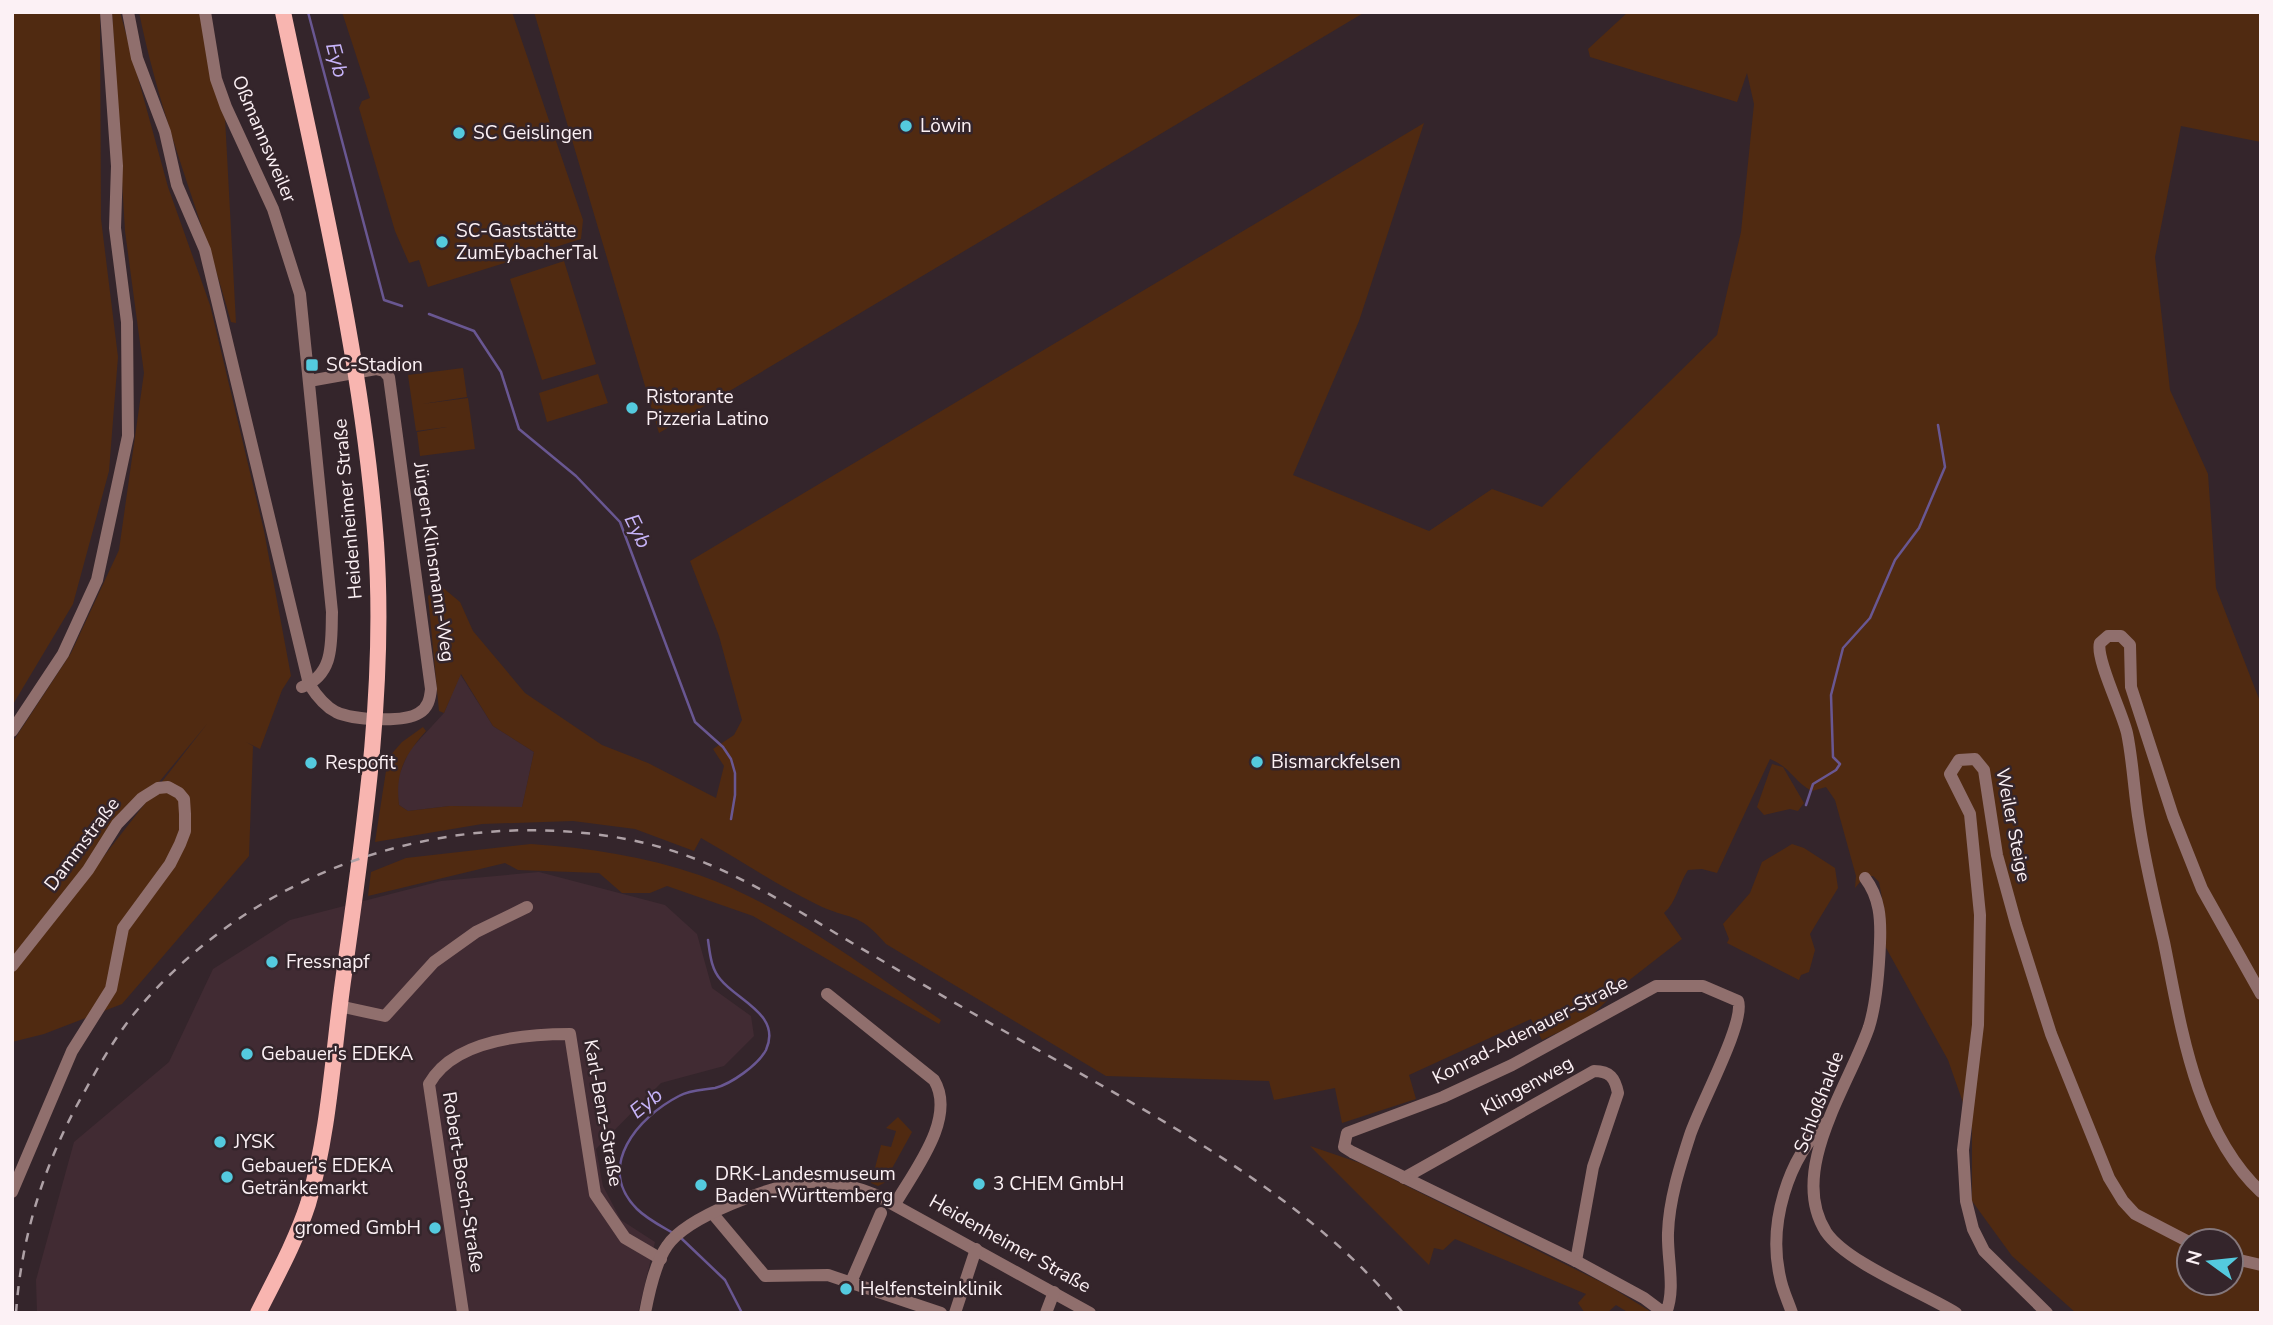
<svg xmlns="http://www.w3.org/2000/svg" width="2273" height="1325" viewBox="0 0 2273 1325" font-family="'Nunito Sans',sans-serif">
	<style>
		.built { fill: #412b33 }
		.green { fill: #502a11; fill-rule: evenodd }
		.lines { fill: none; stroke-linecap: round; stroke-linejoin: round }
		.stream { stroke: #695792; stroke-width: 2.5 }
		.minor { stroke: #906f6d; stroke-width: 12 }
		.major { stroke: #f8b5b0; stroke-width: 16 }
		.rail { stroke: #aea1a6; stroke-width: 2.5; stroke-dasharray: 9 9; stroke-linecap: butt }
		.poi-dot { fill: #54cade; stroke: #34252b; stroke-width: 2.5 }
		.labels { text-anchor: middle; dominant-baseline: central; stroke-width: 5; stroke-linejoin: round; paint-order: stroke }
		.poi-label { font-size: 19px; fill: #fcf1f5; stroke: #34252b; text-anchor: start }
		.street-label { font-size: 19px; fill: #fcf1f5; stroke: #34252b }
		.water-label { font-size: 21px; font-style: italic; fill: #c6b3f8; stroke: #34252b }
	</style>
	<rect width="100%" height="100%" fill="#34252b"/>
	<g class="built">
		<polygon points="460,674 493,726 534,752 522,808 450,806 408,811 399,805 396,782 409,751 444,713"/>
		<polygon points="539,872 665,905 697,934 712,988 751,1016 754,1036 724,1066 661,1083 596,1149 603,1186 621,1220 655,1242 638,1313 37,1313 36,1280 74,1142 169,1062 213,969 290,920 441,881"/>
	</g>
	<g class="green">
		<polygon points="12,12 100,12 101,219 118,357 109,471 73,604 12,706"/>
		<polygon points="112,12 120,12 168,187 210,305 264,531 291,676 282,690 260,749 246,742 253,746 249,856 122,1004 44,1034 12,1042 12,967 97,865 207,724 12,960 12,743 71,653 119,550 144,373 125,231"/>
		<path d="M139 12H204L224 99 236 323 231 322C202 216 161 121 139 12Z"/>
		<polygon points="342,12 512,12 583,220 581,239 428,287 419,260 409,263 395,231 359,108 362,101 370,98"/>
		<polygon points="534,12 1365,12 659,433"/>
		<path d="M1628 12H2261V142L2181 126 2155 257 2170 390 2208 474 2216 588 2261 704V1313H2076L2012 1256 1972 1201V1128L1948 1060 1885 946V914L1879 882 1873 876H1865L1855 888 1856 876 1835 800 1826 787 1812 791C1793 781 1792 768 1770 759L1717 873 1702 869 1688 870C1679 883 1676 903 1664 913L1682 939 1623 985 1589 1018 1542 1040 1531 1019 1409 1075 1416 1099 1342 1123 1335 1088 1274 1100 1269 1081 1106 1076 886 944C857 910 850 921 816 904 777 885 740 860 701 838L694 851 635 829 573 821 482 824 375 842 388 758 402 742 423 727 426 731C405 755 395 772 399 805L408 811 450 806 522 807 534 752 493 726 461 674 444 713 439 711 428 596 442 587 460 602 473 631 525 693 602 745 648 763 716 798 724 766 713 749 734 735 742 720 719 636 690 561 1424 123 1359 321 1293 475 1429 531 1492 489 1542 507 1717 335 1741 232 1754 104 1747 73 1737 102 1590 57 1588 49ZM2189 1241H2231V1283H2189Z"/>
		<polygon points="564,261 596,364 542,380 510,279"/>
		<polygon points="463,368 467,397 422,404 468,398 475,449 420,456 417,432 447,427 416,431 408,375"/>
		<polygon points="598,374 608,403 547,422 539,393"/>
		<polygon points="1772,764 1783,767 1804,803 1798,811 1790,809 1764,815 1757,807"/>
		<path d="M531 844C588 848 645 856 699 875 788 907 864 967 941 1020L939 1024 753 916 667 886 650 893H622L599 873 518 870 505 863 368 896 371 872 406 858Z"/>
		<polygon points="1792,844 1804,848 1835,868 1838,888 1810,934 1815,950 1809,972 1801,975 1799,980 1727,943 1729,939 1723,924 1750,893 1762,862"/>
		<polygon points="898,1117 912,1132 884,1183 878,1186 871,1183 881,1145 891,1147 896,1131 886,1128"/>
		<polygon points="1310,1146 1360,1163 1609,1286 1653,1313 1629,1313 1616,1305 1607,1313 1585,1313 1578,1303 1586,1294 1455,1239 1443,1250 1434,1248 1429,1265"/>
	</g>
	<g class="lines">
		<g class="stream">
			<polyline points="308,12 384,300 402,306"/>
			<polyline points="429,314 474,331 501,372 519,429 576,476 620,522 695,722 723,747 731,759 735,773 735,795 731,819"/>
			<polyline points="1806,805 1813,784 1836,770 1840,764 1833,757 1831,695 1843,648 1870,618 1895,560 1919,528 1945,467 1938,425"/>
			<path d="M673 1233C661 1226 647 1219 637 1209 595 1167 638 1117 679 1096 690 1090 704 1090 715 1088 731 1084 758 1065 766 1050 782 1015 737 1000 721 980 711 969 710 954 708 940"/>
			<polyline points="681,1238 725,1280 742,1313"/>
		</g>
		<g class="minor">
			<path d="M128 12 137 58 165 132 177 185 205 250 309 684C316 695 324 706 336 712 353 720 403 723 419 713 428 708 430 699 431 689L389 377 384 371 376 369 309 381"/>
			<path d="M205 12 216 79 226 107 273 209 300 294 332 612C331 642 335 674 302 687"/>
			<polyline points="12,731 63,654 97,580 128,436 127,322 115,228 117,166 106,12"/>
			<path d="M1865 878C1880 898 1881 919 1880 943 1879 970 1877 1001 1869 1027 1849 1086 1787 1171 1826 1232 1847 1263 1922 1292 1956 1313"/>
			<polyline points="12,966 88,870 117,824 142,798 158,788 168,787 179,793 184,799 185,814 185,831 180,844 170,864 123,928 111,989 72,1051 12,1192"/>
			<path d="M827 994 934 1080C957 1118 914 1171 895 1204"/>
			<path d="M2261 994 2202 889 2173 816 2131 687 2130 645 2121 636H2108L2100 643C2095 658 2122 711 2127 733 2133 762 2134 793 2139 822 2145 863 2155 903 2164 942 2181 1026 2195 1130 2261 1192"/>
			<polyline points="339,1006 385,1016 434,962 476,932 527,907"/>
			<path d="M1404 1178 1594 1071C1610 1071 1615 1078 1618 1093L1593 1167 1576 1261"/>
			<polyline points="713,1214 765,1276 828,1275 941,1313"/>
			<polyline points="2231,1258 2261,1265"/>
			<polyline points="851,1282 881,1213"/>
			<path d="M463 1313 429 1084C454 1039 525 1034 570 1034L595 1194 625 1238 661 1259"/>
			<path d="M645 1313C649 1292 655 1263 667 1246 687 1216 772 1185 808 1182 831 1180 854 1186 876 1195L1090 1313"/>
			<polyline points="955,1313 976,1249"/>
			<polyline points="1046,1313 1054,1292"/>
			<path d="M1664 1313 1644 1298 1576 1261 1352 1152 1344 1147 1347 1133 1443 1097 1512 1065 1656 986H1703L1738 1001C1746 1021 1699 1107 1690 1135 1680 1166 1669 1200 1668 1233 1667 1259 1676 1288 1666 1313"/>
			<path d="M1792 1313C1788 1301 1782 1289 1780 1277 1768 1225 1787 1158 1827 1122"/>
			<polyline points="2047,1313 1984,1251 1973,1229 1966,1201 1963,1150 1978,1025 1980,915 1970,814 1950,774 1959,760 1975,759 1984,770 1997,855 2016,924 2051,1034 2109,1178 2123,1201 2135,1214 2189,1242"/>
		</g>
		<path class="major" d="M258 1313C276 1277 296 1241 308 1204 330 1130 333 1049 344 974 364 831 386 687 376 543 363 364 320 188 283 12"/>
		<path class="rail" d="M16 1313C21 1240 42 1171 76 1107 93 1076 111 1043 133 1015 251 871 443 805 626 839 706 854 769 893 837 934 879 959 920 983 962 1007 1110 1093 1293 1178 1403 1313"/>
	</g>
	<g class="poi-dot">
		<circle cx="906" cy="126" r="7"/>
		<circle cx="459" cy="133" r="7"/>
		<circle cx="442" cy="242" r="7"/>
		<rect x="305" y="358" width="14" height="14" rx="3.5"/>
		<circle cx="632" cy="408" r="7"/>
		<circle cx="1257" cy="762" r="7"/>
		<circle cx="311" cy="763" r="7"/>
		<circle cx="272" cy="962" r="7"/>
		<circle cx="247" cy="1054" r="7"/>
		<circle cx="220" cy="1142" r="7"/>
		<circle cx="227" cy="1177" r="7"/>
		<circle cx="979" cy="1184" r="7"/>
		<circle cx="701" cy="1185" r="7"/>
		<circle cx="435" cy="1228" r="7"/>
		<circle cx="846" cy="1289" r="7"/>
	</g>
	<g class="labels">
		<g class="poi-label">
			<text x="920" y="126">Löwin</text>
			<text x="473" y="133">SC Geislingen</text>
			<text x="456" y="231">SC-Gaststätte<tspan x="456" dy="22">ZumEybacherTal</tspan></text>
			<text x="326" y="365">SC-Stadion</text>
			<text x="646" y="397">Ristorante<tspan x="646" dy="22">Pizzeria Latino</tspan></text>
			<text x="1271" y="762">Bismarckfelsen</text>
			<text x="325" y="763">Respofit</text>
			<text x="286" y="962">Fressnapf</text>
			<text x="261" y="1054">Gebauer's EDEKA</text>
			<text x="234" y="1142">JYSK</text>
			<text x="241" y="1166">Gebauer's EDEKA<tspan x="241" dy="22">Getränkemarkt</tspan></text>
			<text x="715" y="1174">DRK-Landesmuseum<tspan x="715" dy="22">Baden-Württemberg</tspan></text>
			<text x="993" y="1184">3 CHEM GmbH</text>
			<text x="421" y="1228" text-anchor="end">gromed GmbH</text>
			<text x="860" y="1289">Helfensteinklinik</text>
		</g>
		<g class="street-label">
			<text transform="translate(264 139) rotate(67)">Oßmannsweiler</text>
			<text transform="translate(348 509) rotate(-95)">Heidenheimer Straße</text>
			<text transform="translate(434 562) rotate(82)">Jürgen-Klinsmann-Weg</text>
			<text transform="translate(2013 825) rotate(79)">Weiler Steige</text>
			<text transform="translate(82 844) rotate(-53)">Dammstraße</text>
			<text transform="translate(1530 1030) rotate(-27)">Konrad-Adenauer-Straße</text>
			<text transform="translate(1527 1086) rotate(-29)">Klingenweg</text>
			<text transform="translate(1819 1102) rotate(-69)">Schloßhalde</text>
			<text transform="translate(603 1113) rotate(80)">Karl-Benz-Straße</text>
			<text transform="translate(463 1182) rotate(81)">Robert-Bosch-Straße</text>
			<text transform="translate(1010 1244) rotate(29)">Heidenheimer Straße</text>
		</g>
		<g class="water-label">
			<text transform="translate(337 60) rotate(75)">Eyb</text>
			<text transform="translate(638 531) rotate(64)">Eyb</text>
			<text transform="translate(646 1103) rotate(-39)">Eyb</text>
		</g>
	</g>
	<rect width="2273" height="1325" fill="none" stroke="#fcf1f5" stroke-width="28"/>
	<g transform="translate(2210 1262) rotate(285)"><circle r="33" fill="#34252b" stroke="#84777c" stroke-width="2"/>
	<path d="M0-5L12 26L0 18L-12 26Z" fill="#54cade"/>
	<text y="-10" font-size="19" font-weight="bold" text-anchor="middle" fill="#fcf1f5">N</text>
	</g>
</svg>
